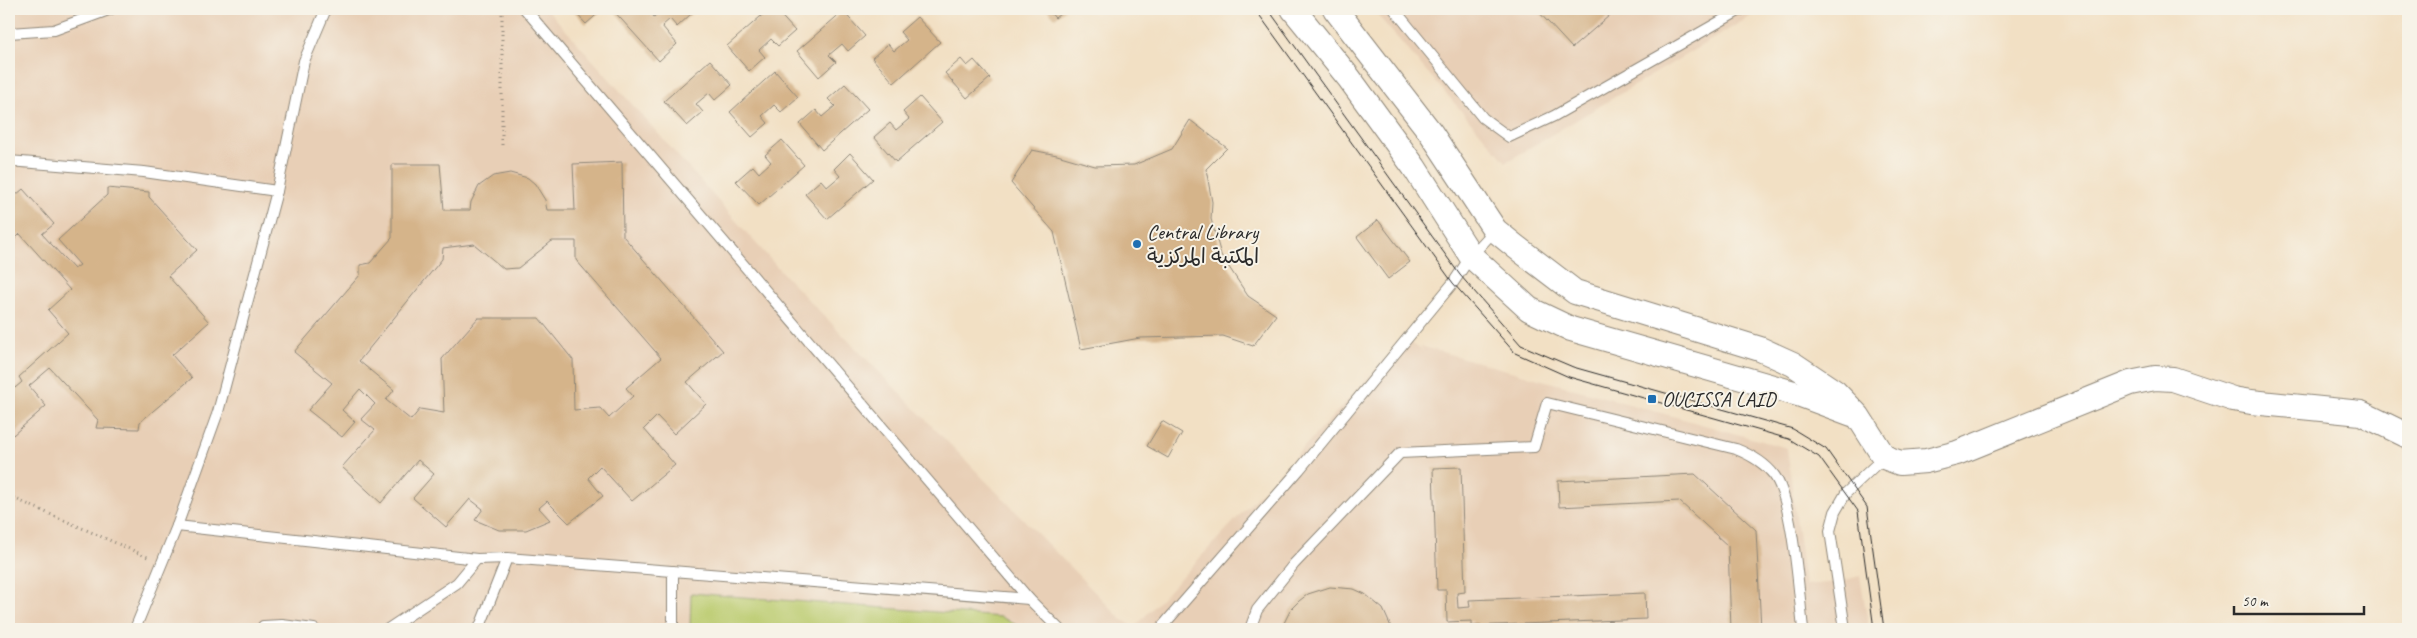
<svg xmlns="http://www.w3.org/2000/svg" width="2417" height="638" viewBox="0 0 2417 638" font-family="Caveat,'Playpen Sans Arabic',sans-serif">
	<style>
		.built { fill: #e8cfb6 }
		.green { fill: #b9ca6c; stroke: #727a4c }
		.building { fill: #d5b48a; fill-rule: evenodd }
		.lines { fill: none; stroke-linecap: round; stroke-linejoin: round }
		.service-casing { stroke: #8e8678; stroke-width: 12 }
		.tertiary-casing { stroke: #8e8678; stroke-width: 26 }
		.path { stroke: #8e8678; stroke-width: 3; stroke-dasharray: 1 4; stroke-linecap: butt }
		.service { stroke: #fff; stroke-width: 10 }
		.tertiary { stroke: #fff; stroke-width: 24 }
		.tram { stroke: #2b2b2b; stroke-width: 1 }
		.poi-dot { fill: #1f6fb2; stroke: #f7f3e8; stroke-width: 2 }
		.labels { text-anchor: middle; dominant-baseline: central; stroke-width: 4; stroke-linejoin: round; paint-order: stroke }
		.poi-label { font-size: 21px; fill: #2b2b2b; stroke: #f7f3e8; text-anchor: start }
	</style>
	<rect width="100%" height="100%" fill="#f7f3e8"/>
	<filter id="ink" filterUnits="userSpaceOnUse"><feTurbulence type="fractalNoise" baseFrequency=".02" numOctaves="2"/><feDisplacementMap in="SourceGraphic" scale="10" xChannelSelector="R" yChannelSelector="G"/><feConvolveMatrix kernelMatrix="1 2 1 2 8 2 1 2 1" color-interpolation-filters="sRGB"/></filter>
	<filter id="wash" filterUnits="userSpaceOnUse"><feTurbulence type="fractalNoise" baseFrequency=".0096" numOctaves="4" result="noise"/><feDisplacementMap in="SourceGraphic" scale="20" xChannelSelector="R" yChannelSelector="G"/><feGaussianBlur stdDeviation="1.12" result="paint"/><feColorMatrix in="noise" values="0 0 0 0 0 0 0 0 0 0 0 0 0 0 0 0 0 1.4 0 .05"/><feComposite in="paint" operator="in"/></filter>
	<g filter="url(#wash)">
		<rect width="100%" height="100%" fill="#f2e0c4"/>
		<g class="built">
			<polygon points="9,9 547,9 787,278 1121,619 1135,627 1405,339 1423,351 1420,346 1787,448 1805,585 1837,582 1860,576 1869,629 9,629"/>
			<polygon points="1372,9 1763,9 1506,162"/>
		</g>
		<polygon class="green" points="691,593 1001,617 1024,629 690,629"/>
		<g id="blocks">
			<g class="building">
				<polygon points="572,9 603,9 586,24"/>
				<polygon points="612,9 646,9 654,17 661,10 660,9 689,9 692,13 677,27 670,19 662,26 677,44 659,61"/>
				<polygon points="769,9 775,9 795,31 778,46 771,39 759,50 765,57 749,71 727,46"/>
				<polygon points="1047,9 1066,9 1055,18"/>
				<polygon points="1536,9 1617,9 1572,48"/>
				<polygon points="843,11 865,36 848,51 842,44 829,55 836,62 819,77 797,51"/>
				<polygon points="917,17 940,42 894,83 872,58 888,44 894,51 907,40 900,32"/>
				<polygon points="961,59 967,66 974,60 990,78 967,98 945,73"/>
				<polygon points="710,60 732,85 715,100 709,93 696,104 703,112 687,126 664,101"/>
				<polygon points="775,71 798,97 781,112 774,105 762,116 768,123 752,137 730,112"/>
				<polygon points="845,84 868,109 822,150 800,124 816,110 822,117 835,106 828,99"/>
				<polygon points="920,97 942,122 896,162 874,137 890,123 896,130 909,119 903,112"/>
				<polygon points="1190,120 1227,148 1206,169 1212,202 1211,219 1221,255 1248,296 1276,315 1253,346 1223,336 1140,338 1081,349 1054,232 1011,183 1032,150 1057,155 1095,166 1134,165 1172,149"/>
				<polygon points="782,140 804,165 759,205 736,181 753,166 759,173 771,162 765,155"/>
				<polygon points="850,153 873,179 827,219 805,194 821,180 827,187 840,176 834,169"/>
				<path d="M622 162 623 236 723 351 687 382 706 404 674 434 657 416 644 429 675 465 632 501 600 466 588 478 603 496 569 523 547 501 539 508 550 520 526 530H499L475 520 483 509 470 499 446 527 413 498 434 474 418 460 381 503 342 467 375 430 361 419 375 404 360 389 342 410 355 422 342 437 308 410 332 383 294 352 360 275V265L370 263 392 238V164H440L444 210H470L471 202 479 186 493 176 510 173 528 178 535 184 545 200 547 210H575L573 164ZM552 241H576V260L661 358 626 388 633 396 609 418 600 408 574 410 573 360 539 318H478L442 359 444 413 420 409 411 420 386 400 394 390 359 361 442 259 443 248 474 244 504 269 518 268Z"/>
				<polygon points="107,188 149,192 149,197 197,250 168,276 209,322 172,355 192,378 140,422 139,429 96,428 98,420 50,368 29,386 46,406 13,435 9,430 9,381 15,388 22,382 19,377 68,333 48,310 70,290 20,234 9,245 9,201 23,189 54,224 42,234 74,269 80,265 58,240 107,195"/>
				<polygon points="1378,220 1410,262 1388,279 1357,237"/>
				<polygon points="1162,421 1182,433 1168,458 1147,446"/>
				<polygon points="1461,467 1465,592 1457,593 1458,608 1470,607 1469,600 1645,593 1646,619 1472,626 1472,621 1447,622 1446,590 1437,590 1433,468"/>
				<polygon points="1695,474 1756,530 1761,629 1731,629 1728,546 1679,501 1559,507 1558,481"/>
				<polygon points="1330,587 1354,589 1365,594 1383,609 1392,629 1281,629 1291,609 1299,601 1308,594"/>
			</g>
		</g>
	</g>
	<g filter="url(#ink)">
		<use href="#blocks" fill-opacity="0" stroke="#8e8678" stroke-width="1"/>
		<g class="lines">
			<g class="service-casing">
				<g id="service">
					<polyline points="525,9 1029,599 1059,629"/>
					<polyline points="1394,9 1483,118 1509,137 1554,116 1742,9"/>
					<polyline points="9,33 54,30 111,9"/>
					<polyline points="9,161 144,172 277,191"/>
					<polyline points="177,526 477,559 507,558 1029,599"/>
					<polyline points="263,626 282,625 314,629"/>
					<polyline points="135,629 177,526 218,412 277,191 304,61 326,9"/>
					<polyline points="388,629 457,583 477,559"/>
					<polyline points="479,629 507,558"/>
					<polyline points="673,629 673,571"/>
					<polyline points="1160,629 1299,470 1453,283 1471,256 1495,230"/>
					<path d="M1250 629 1257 610 1294 564 1400 453 1534 447 1547 403 1736 449C1751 455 1764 462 1774 475 1793 500 1799 594 1803 629"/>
					<polyline points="1845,629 1830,531 1835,512 1846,493 1884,457"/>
				</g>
			</g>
			<g class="tertiary-casing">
				<g id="tertiary">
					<polyline points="1293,9 1349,78 1414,167 1471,256 1529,309 1571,329 1801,395 1852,414"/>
					<polyline points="1335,9 1431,133 1495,230 1516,247 1575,292 1760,349 1793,364 1835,392 1858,416 1884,457 1900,463 1926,461 1957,453 2130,383 2155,378 2173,379 2233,399 2251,402 2361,413 2408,436"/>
				</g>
			</g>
			<g class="path">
				<polyline points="502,145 502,9"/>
				<polyline points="9,496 150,558"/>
			</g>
			<use href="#service" class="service"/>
			<use href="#tertiary" class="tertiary"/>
			<g class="tram">
				<polyline points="1255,9 1453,283 1515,353 1569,377 1789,439 1819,457 1858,511 1874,629"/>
				<polyline points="1268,9 1460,275 1521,345 1573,367 1793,429 1826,449 1867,507 1884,629"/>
			</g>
		</g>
	</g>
	<g class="poi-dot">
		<circle cx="1137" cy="244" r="5"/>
		<rect x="1647" y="394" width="10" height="10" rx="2.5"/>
	</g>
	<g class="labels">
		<g class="poi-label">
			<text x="1147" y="232">Central Library<tspan x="1147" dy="24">المكتبة المركزية</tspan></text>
			<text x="1662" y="399">OUCISSA LAID</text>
		</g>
	</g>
	<rect width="2417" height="638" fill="none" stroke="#f7f3e8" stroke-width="30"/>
	<path d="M2234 606v8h130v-8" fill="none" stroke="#2b2b2b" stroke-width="2.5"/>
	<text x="2242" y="606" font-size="15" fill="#2b2b2b" stroke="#f7f3e8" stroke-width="4" paint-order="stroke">50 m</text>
</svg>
